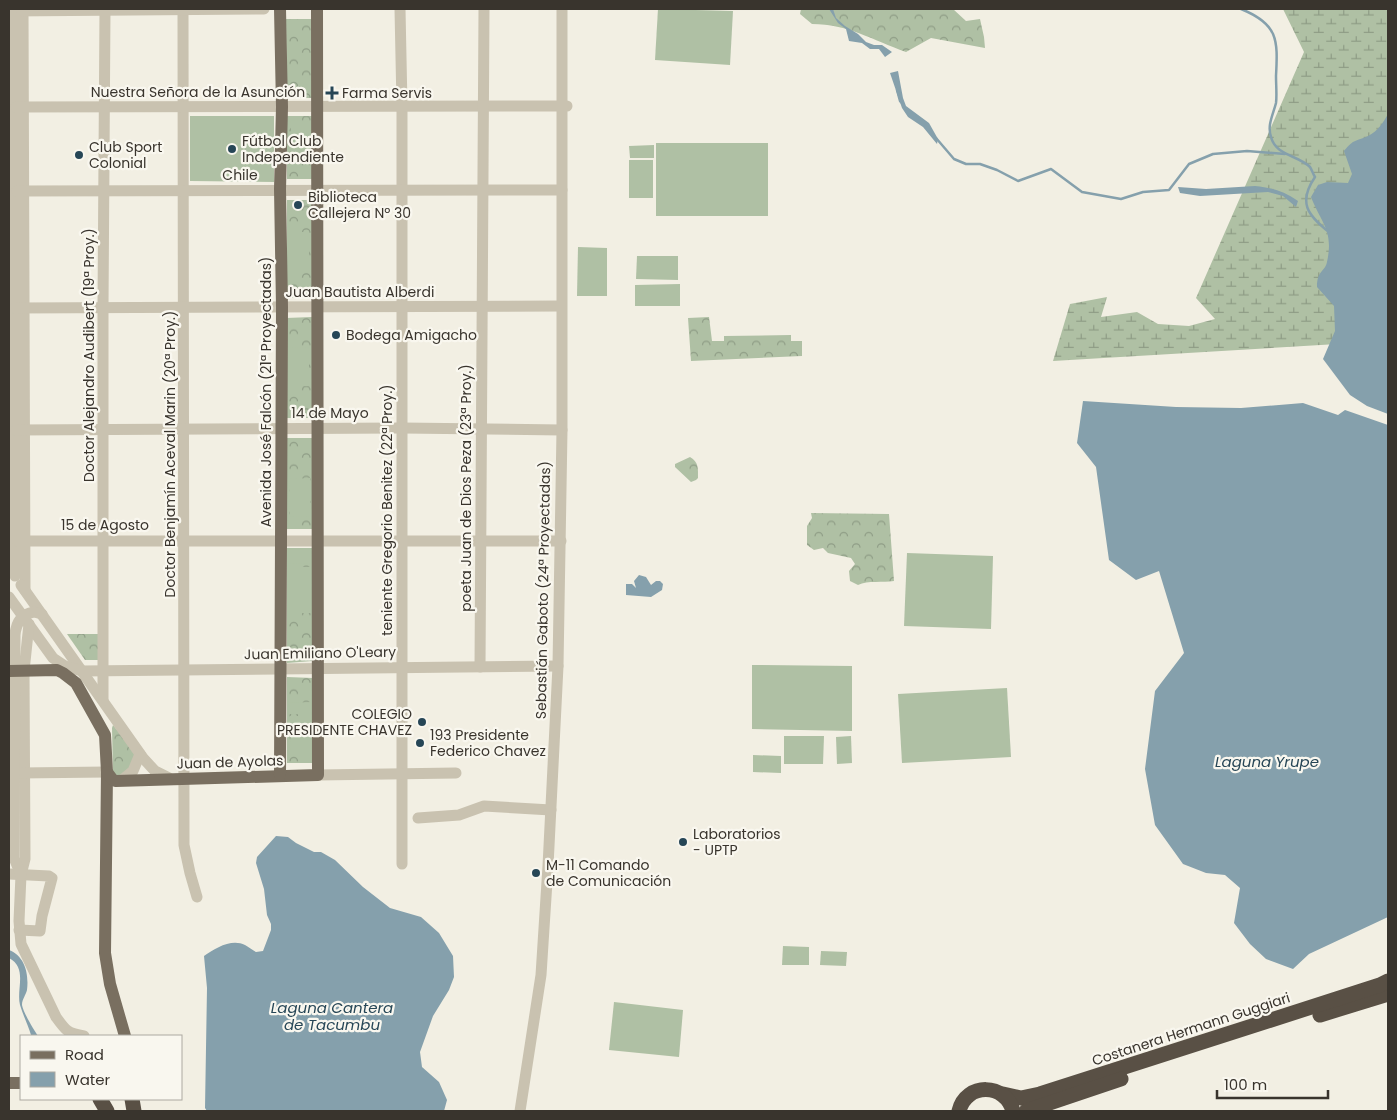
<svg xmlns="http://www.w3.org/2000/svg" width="1397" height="1120" viewBox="0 0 1397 1120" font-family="Poppins,sans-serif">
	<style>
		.forest { fill: url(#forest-crowns) }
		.wetland { fill: url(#wetland-marsh) }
		.pitch { fill: #afc0a4 }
		.water { fill: #85a0ac }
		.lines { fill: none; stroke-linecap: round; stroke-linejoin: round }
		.stream { stroke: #85a0ac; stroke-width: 2.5 }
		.minor { stroke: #c9c2b0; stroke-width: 11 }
		.major { stroke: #796f60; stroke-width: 12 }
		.highway { stroke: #595045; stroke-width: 15 }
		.poi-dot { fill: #264656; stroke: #f9f7ef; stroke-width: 2 }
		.labels { text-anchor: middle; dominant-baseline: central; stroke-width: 4.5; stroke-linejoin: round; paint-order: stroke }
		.street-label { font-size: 14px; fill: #39342d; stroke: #f9f7ef }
		.poi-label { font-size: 14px; fill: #39342d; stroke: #f9f7ef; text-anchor: start }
		.water-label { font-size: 15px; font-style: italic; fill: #264656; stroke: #f9f7ef }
	</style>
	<defs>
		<pattern id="forest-crowns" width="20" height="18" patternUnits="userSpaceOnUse" patternTransform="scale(1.25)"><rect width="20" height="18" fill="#afc0a4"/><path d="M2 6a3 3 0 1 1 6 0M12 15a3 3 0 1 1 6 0" fill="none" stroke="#8f9d86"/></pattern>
		<pattern id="wetland-marsh" width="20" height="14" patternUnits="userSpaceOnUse" patternTransform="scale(1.25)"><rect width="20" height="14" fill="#afc0a4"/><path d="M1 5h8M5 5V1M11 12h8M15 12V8" fill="none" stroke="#8f9d86"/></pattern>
	</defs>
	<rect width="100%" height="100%" fill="#f2efe3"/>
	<g class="forest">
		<path d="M801 9H953L966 21 980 19 984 37 985 48 931 38 906 52C872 40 848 24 812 24L800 14Z"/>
		<polygon points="286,19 312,19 313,98 287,98"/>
		<rect x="287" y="116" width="25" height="63"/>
		<rect x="287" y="200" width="25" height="98"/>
		<polygon points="312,317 312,418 287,418 286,318"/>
		<polygon points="709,317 712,341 724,341 724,336 791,335 791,341 802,341 802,356 691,361 688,318"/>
		<polygon points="287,438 312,438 313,529 287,529"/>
		<path d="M690 457C699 462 698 469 698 478L696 480 691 482 675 467V464Z"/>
		<path d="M811 513 889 514 894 581C883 583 868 580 858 585L850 581 849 571 855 564 851 558 828 553 823 548 814 550 807 545V526L812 518Z"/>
		<polygon points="287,548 312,548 312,661 287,663"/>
		<polygon points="67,634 99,634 99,660 85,660"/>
		<polygon points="287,677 313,678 313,763 287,763"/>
		<path d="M113 725 138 756C132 769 128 776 113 776L112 728Z"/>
	</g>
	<polygon class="wetland" points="1283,9 1388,9 1388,341 1053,361 1070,304 1107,297 1101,317 1137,312 1158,324 1189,326 1215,319 1196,298 1304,52"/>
	<g class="pitch">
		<polygon points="658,9 733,11 730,65 655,60"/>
		<polygon points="190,116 274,116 274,182 190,181"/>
		<polygon points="291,120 311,122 312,160 290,160"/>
		<rect x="656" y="143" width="112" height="73"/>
		<polygon points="654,145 654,158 630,158 629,146"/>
		<rect x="629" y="160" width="24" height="38"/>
		<rect x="289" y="232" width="20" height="36"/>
		<polygon points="578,247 607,248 607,296 577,296"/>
		<polygon points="637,256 678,256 678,280 636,279"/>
		<polygon points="680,284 680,306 635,306 635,285"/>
		<polygon points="309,347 309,386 289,386 289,348"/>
		<polygon points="310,478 310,516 290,517 289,479"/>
		<polygon points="287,549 311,549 311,564 287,563"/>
		<polygon points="907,553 993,556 991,629 904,626"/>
		<polygon points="288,567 312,567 313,613 288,613"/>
		<polygon points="752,665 852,666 852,731 752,729"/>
		<polygon points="1007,688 1011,757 902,763 898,694"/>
		<polygon points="311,702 311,714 289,714 288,703"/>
		<polygon points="290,716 311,716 311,751 291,751"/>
		<polygon points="784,736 824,736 823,764 784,764"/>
		<polygon points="851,736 852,763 837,764 836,737"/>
		<polygon points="753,755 781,756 781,773 753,772"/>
		<polygon points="783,946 809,947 809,965 782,965"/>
		<polygon points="821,951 847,952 846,966 820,965"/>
		<polygon points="614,1002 683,1010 679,1057 609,1050"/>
	</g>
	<g class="water">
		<polygon points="829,9 833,9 836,18 845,26 858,34 866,42 874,45 882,45 892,52 885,57 879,49 870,49 862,43 849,41 846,29 838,23"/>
		<polygon points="898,71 903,98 906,106 929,123 938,139 937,144 923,127 908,117 902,108 890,73"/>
		<path d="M1388 114V414L1367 406 1350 395 1323 359 1335 331 1334 306 1317 287C1317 270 1325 272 1327 262 1334 230 1321 223 1311 197L1318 185 1327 182 1348 183 1352 174 1344 151C1355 138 1355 142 1368 136 1378 131 1383 123 1388 114Z"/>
		<path d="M1255 186C1273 188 1283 191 1298 201L1296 207 1283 196 1268 192 1200 196 1180 193 1178 187 1206 189Z"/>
		<polygon points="1083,401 1176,407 1241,408 1303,403 1338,415 1345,410 1388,425 1388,917 1309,954 1293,969 1266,959 1250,944 1234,923 1240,888 1225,875 1206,873 1183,864 1155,825 1145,769 1155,691 1184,653 1159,571 1136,580 1109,560 1096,467 1077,443"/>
		<polygon points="639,575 646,577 651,585 656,581 660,581 663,584 662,590 651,597 626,595 626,584 632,584 636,588 634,581"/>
		<path d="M276 836 288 837 296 843 314 852H321L335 860 363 887 390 908 421 917 439 933 453 956 454 977 449 990 433 1016 420 1052 422 1067 439 1082 447 1100 444 1111H207L205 1108 207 988 204 956C215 948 232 938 245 945 249 947 252 950 256 952L263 951 271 930V924L267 915 264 889 256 863 257 857Z"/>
		<path d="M9 950C25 956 29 974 27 990 26 995 22 999 22 1005 23 1012 34 1030 38 1036L31 1035C28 1025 23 1015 20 1005 16 989 28 968 9 958Z"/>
	</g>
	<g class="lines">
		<g class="stream">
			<path d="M1241 9C1278 24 1278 39 1276 76 1276 85 1277 96 1276 103 1273 115 1267 125 1271 137 1276 156 1298 155 1310 167 1312 170 1313 174 1315 177 1298 202 1307 215 1329 232"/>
			<polyline points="897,90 900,101 902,103"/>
			<polyline points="936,138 954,159 966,164 980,164 997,170 1018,181 1051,169 1082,192 1121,199 1143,192 1169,190 1189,164 1213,154 1247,151 1285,154"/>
		</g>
		<g class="minor">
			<polyline points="23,9 25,590"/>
			<polyline points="183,9 184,845 190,873 197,897"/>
			<polyline points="400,9 402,106 402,864"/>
			<polyline points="9,11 264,9"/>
			<polyline points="15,18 15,576"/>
			<polyline points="16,107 567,106"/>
			<polyline points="17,191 562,190"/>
			<polyline points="15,308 561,306"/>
			<polyline points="16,430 402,428 562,430"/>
			<polyline points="18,541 561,541"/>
			<polyline points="21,585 143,758 155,771 169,778"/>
			<polyline points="9,597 53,658 65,666 82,671 558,666"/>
			<path d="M29 624 24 671 25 859 21 875 19 921 21 944 56 1017C66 1031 67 1033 84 1036"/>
			<polyline points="480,667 484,9"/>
			<polyline points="103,700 103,307 105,9"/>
			<polyline points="19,773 107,772"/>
			<polyline points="318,775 456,773"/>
			<polyline points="122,780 133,771 140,754"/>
			<polyline points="418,818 459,815 484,806 551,810"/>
			<polyline points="9,874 49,876 52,878 42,916 40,931 19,930"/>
			<path d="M21 875 14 858 15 635C16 623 21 614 34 612L42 614"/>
			<polyline points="520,1111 541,975 548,866 558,666 562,430 562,9"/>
		</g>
		<g class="major">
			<polyline points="9,671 57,670 63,673 76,683 105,735 107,772 105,953 110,984 125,1036"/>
			<polyline points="107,772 113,780 116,781 318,775 317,9"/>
			<polyline points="280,775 282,307 280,189 282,107 280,9"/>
			<polyline points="9,1083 21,1083"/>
		</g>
		<g class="highway">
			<polyline points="1320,1015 1388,994"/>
			<polyline points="1003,1094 1021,1098 1040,1094 1380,985 1388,981"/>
			<polyline points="100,1099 107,1111"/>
			<polyline points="132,1099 134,1111"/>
			<path d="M959 1111C966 1082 1006 1083 1013 1111"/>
			<polyline points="1026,1111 1121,1079"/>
		</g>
	</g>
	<g class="poi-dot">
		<path d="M329.5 85.5h5v5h5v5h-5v5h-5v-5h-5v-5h5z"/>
		<circle cx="232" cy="149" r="5"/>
		<circle cx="79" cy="155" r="5"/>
		<circle cx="298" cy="205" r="5"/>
		<circle cx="336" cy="335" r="5"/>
		<circle cx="422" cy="722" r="5"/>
		<circle cx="420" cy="743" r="5"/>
		<circle cx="683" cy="842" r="5"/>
		<circle cx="536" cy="873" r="5"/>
	</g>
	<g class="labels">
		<g class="street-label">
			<text x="198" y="92">Nuestra Señora de la Asunción</text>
			<text x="240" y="175">Chile</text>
			<text x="360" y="292">Juan Bautista Alberdi</text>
			<text transform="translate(89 355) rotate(-90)">Doctor Alejandro Audibert (19ª Proy.)</text>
			<text transform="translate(266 392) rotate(-90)">Avenida José Falcón (21ª Proyectadas)</text>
			<text x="330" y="413">14 de Mayo</text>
			<text transform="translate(170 454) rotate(-90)">Doctor Benjamín Aceval Marin (20ª Proy.)</text>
			<text transform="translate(466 488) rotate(-90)">poeta Juan de Dios Peza (23ª Proy.)</text>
			<text transform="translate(387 510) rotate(-90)">teniente Gregorio Benitez (22ª Proy.)</text>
			<text x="105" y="525">15 de Agosto</text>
			<text transform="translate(543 590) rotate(-89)">Sebastián Gaboto (24ª Proyectadas)</text>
			<text transform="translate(320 653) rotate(-1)">Juan Emiliano O'Leary</text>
			<text transform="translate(230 762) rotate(-2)">Juan de Ayolas</text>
			<text transform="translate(1191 1029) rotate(-18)">Costanera Hermann Guggiari</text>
		</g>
		<g class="poi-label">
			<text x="342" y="93">Farma Servis</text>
			<text x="242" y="141">Fútbol Club<tspan x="242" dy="16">Independiente</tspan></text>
			<text x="89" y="147">Club Sport<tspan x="89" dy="16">Colonial</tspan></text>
			<text x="308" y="197">Biblioteca<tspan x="308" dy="16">Callejera Nº 30</tspan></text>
			<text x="346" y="335">Bodega Amigacho</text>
			<text x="412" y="714" text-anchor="end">COLEGIO<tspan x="412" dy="16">PRESIDENTE CHAVEZ</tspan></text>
			<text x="430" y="735">193 Presidente<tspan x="430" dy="16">Federico Chavez</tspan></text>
			<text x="693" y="834">Laboratorios<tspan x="693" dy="16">- UPTP</tspan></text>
			<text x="546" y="865">M-11 Comando<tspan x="546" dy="16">de Comunicación</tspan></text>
		</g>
		<g class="water-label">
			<text x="1267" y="761">Laguna Yrupe</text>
			<text x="332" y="1007">Laguna Cantera<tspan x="332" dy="17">de Tacumbu</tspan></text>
		</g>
	</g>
	<rect width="1397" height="1120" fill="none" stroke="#39342d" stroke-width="20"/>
	<rect x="20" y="1035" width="162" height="65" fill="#f9f7ef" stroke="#aca9a1"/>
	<rect x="30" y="1051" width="25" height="8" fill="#796f60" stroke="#aca9a1"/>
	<text x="65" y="1060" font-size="15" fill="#39342d">Road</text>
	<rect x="30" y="1072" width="25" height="15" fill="#85a0ac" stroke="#aca9a1"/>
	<text x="65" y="1085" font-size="15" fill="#39342d">Water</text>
	<path d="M1217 1090v8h111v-8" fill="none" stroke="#39342d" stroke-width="2.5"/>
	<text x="1224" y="1090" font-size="15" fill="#39342d" stroke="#f9f7ef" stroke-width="4" paint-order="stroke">100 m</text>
</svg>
